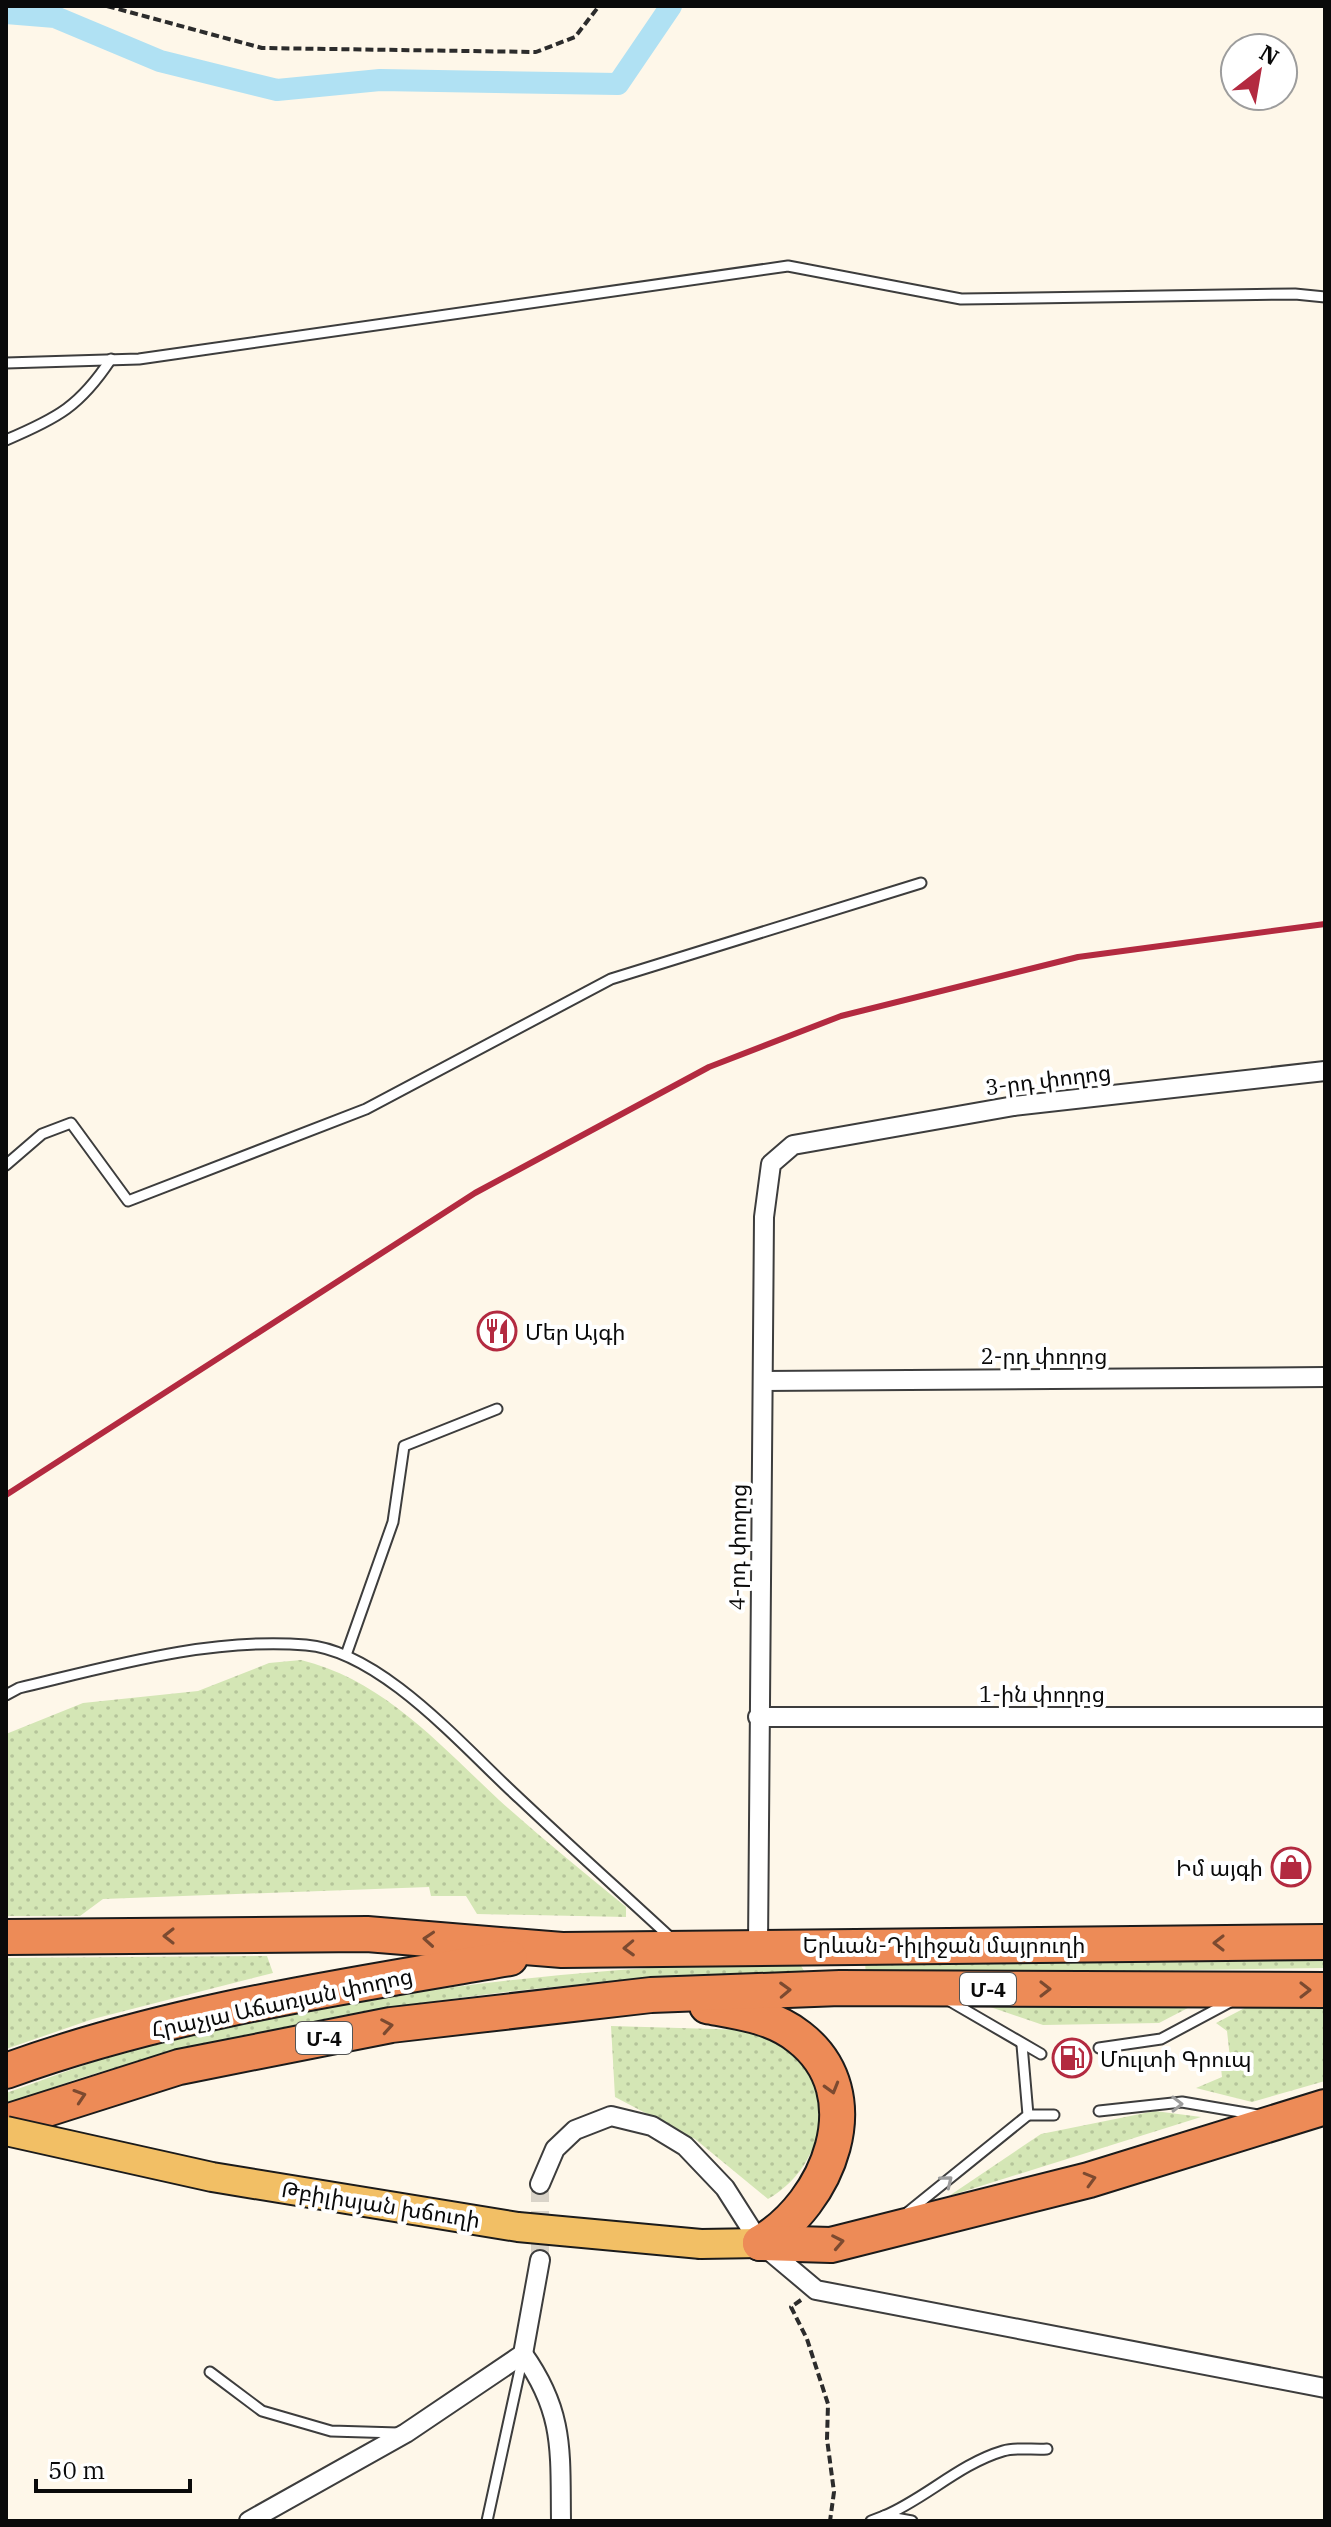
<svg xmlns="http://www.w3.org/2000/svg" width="1331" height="2527" viewBox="0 0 1331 2527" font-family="'IBM Plex Serif','Noto Sans Armenian',serif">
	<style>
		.grass { fill: url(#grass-dots) }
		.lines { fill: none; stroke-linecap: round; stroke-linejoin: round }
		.canal { stroke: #b0e1f3; stroke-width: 22 }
		.street-tunnel { stroke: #d9d3c8; stroke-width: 18; stroke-dasharray: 18 9; stroke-linecap: butt }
		.lane-casing { stroke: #3d3d3d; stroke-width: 13 }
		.street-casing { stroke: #3d3d3d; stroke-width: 22 }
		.primary-casing { stroke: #1b1b1b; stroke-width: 32 }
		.highway-casing { stroke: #1b1b1b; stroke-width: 38 }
		.path { stroke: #2c2c2c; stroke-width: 4; stroke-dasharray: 8 4; stroke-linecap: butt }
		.lane { stroke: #fff; stroke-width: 9 }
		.street { stroke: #fff; stroke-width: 18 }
		.primary { stroke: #f2bf65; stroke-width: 28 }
		.highway { stroke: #ed8b57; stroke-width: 34 }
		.rail { stroke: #b32a40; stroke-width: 6 }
		.primary-bridge-casing { stroke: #1b1b1b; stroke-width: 32; stroke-linecap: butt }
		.primary-bridge { stroke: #f2bf65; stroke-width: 28 }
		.oneway { stroke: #7c4a30 }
		.oneway2 { stroke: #9d9d9d }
		.labels { text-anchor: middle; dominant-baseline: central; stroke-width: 8; stroke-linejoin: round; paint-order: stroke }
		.shield { fill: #fff; stroke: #545454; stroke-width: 2 }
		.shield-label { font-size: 20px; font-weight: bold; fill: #0a0a0a }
		.street-label { font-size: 22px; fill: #0a0a0a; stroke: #fff }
		.poi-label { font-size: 22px; fill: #0a0a0a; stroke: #fff; text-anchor: start }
	</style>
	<defs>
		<pattern id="grass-dots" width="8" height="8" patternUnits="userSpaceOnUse" patternTransform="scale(2)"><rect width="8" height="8" fill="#d4e6b5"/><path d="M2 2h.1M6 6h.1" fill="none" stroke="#b5c49a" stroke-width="1.8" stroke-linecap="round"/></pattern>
	</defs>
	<rect width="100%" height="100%" fill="#fef7e9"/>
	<g class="grass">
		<path d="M301 1660C383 1680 439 1744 499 1800 540 1837 583 1872 626 1907V1917L477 1914 466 1896H431L429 1887 103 1899 80 1916H6V1734L83 1703 198 1691 269 1663Z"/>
		<polygon points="267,1956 273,1973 93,2019 6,2049 6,1958"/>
		<polygon points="1325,1957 1325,1968 866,1975 865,1963"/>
		<path d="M719 1964H800L804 1971 798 1976C609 1974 417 1997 233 2039 156 2056 79 2074 6 2106V2093C52 2077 97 2059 144 2047 331 1998 526 1973 719 1964Z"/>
		<polygon points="1211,1996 1159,2023 1043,2025 970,2000"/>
		<polygon points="1262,1999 1325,2000 1325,2081 1252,2102 1196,2088 1222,2077 1221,2068 1230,2058 1227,2031 1216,2023"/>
		<path d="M611 2026 748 2030C836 2050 842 2156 768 2199L695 2139 615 2097Z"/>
		<polygon points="1155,2111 1201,2117 949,2196 1041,2134"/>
	</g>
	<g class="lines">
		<polyline class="canal" points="6,13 55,17 160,61 277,90 380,80 618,84 671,6"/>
		<polyline class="street-tunnel" points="540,2184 540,2260"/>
		<g class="lane-casing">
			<g id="lane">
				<polyline points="6,363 139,359 788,266 961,299 1295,294 1325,297"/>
				<path d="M6 440C58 418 80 406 111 359"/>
				<polyline points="6,1165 42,1134 71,1123 128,1201 366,1109 611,979 921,883"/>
				<polyline points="346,1655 393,1522 404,1446 497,1409"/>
				<path d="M6 1695 19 1688C111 1666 211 1637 306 1645 382 1651 466 1750 520 1799 570 1846 621 1892 672 1939"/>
				<polyline points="948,2000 1041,2054"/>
				<polyline points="1099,2048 1161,2039 1232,2001"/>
				<polyline points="1099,2111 1182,2102 1258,2115"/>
				<polyline points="1028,2115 1054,2115"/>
				<polyline points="908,2212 1028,2115 1022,2045"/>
				<polyline points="210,2372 262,2411 331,2431 398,2433"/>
				<path d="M884 2516C925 2499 959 2464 1003 2451 1016 2447 1033 2450 1047 2449"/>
				<polyline points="487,2521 523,2356"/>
				<polyline points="871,2521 884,2516 912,2521"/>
			</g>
		</g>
		<g class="street-casing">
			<g id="street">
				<polyline points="763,1381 1325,1377"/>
				<polyline points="758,1717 1325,1717"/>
				<polyline points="758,1946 764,1217 771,1164 793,1145 1014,1106 1325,1071"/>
				<polyline points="540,2184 555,2149 575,2130 611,2116 652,2126 685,2146 725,2188 760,2243 816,2290 1325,2388"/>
				<path d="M523 2354C565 2413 560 2452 561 2521"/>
				<polyline points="249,2521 406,2433 523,2354 540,2260"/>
			</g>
		</g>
		<g class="primary-casing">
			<polyline id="primary" points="701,2244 760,2243"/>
		</g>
		<g class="highway-casing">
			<g id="highway">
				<polyline points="6,1937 367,1934 562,1950 1325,1942"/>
				<path d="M707 2006C739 2012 773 2016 799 2037 873 2094 828 2204 760 2243"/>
				<path d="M6 2071C168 2012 341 1987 510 1958"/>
				<polyline points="6,2122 179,2067 391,2025 651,1995 840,1988 1325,1990"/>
				<polyline points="760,2243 831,2245 1089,2180 1325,2107"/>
			</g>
		</g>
		<g class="path">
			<polyline points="107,6 262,48 536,52 575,37 599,6"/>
			<polyline points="801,2300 791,2307 807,2339 828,2404 827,2439 834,2492 830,2521"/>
		</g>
		<use href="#lane" class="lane"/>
		<use href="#street" class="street"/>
		<use href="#primary" class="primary"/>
		<use href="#highway" class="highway"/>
		<polyline class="rail" points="6,1495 475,1193 709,1067 841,1016 1078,957 1325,924"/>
		<g class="primary-bridge-casing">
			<polyline id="primary-bridge" points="6,2131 212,2177 518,2227 701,2244"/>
		</g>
		<use href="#primary-bridge" class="primary-bridge"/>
	</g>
	<defs><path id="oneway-chevron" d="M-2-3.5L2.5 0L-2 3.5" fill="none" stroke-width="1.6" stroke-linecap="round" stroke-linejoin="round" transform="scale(2)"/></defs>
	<g class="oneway">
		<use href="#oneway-chevron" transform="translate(169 1936) rotate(180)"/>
		<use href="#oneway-chevron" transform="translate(429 1939) rotate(-176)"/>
		<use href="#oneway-chevron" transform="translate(1219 1943) rotate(180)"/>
		<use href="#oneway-chevron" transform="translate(629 1948) rotate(178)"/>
		<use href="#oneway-chevron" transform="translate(1045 1989)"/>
		<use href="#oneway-chevron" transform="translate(785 1990) rotate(-2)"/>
		<use href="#oneway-chevron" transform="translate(1305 1990)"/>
		<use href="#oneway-chevron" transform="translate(387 2026) rotate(-10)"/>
		<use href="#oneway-chevron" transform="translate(832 2088) rotate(74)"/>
		<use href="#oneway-chevron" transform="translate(80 2096) rotate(-18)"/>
		<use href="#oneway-chevron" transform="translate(1090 2179) rotate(-16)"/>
		<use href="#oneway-chevron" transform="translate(838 2242) rotate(-11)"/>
	</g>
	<g class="oneway2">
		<use href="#oneway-chevron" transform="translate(1177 2104) rotate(-1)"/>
		<use href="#oneway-chevron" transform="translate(947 2181) rotate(-39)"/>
	</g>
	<defs>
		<g id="restaurant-ring" transform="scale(2)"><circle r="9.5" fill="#fff" stroke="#b32a40" stroke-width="1.5"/><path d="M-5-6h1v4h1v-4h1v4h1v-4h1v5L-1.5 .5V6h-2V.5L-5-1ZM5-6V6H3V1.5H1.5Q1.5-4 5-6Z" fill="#b32a40"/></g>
		<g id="shop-ring" transform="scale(2)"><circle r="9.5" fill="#fff" stroke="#b32a40" stroke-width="1.5"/><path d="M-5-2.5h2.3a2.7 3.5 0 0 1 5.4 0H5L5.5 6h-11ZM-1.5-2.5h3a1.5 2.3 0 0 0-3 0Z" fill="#b32a40"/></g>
		<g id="fuel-ring" transform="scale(2)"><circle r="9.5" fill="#fff" stroke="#b32a40" stroke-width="1.5"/><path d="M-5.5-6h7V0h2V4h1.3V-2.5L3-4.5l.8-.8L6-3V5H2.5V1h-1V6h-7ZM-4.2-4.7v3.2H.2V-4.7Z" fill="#b32a40"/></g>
	</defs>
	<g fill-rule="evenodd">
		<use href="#restaurant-ring" x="497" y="1331"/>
		<use href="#shop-ring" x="1291" y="1867"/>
		<use href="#fuel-ring" x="1072" y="2058"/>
	</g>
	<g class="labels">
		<g class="shield">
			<rect x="960" y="1973" width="56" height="32" rx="6"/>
			<rect x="296" y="2022" width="56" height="32" rx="6"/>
		</g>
		<g class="shield-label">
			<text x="988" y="1989">Մ-4</text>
			<text x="324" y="2038">Մ-4</text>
		</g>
		<g class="street-label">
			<text transform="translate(1048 1079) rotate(-7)">3-րդ փողոց</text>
			<text x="1044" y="1355">2-րդ փողոց</text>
			<text transform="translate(737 1547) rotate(-89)">4-րդ փողոց</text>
			<text x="1042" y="1693">1-ին փողոց</text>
			<text x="944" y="1944">Երևան-Դիլիջան մայրուղի</text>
			<text transform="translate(282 2002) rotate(-12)">Հրաչյա Աճառյան փողոց</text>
			<text transform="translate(381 2204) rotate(9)">Թբիլիսյան խճուղի</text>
		</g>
		<g class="poi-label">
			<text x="525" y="1331">Մեր Այգի</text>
			<text x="1263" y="1867" text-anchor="end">Իմ այգի</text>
			<text x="1100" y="2058">Մուլտի Գրուպ</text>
		</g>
	</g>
	<rect width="1331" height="2527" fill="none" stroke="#0a0a0a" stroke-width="16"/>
	<g transform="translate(1259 72) rotate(31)"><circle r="38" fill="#ffffff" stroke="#9d9d9d" stroke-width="2"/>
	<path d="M0-6L14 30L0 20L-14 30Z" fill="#b32a40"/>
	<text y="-12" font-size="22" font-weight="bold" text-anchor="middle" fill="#0a0a0a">N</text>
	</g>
	<path d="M36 2479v12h154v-12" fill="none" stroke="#0a0a0a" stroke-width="4"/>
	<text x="48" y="2479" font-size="24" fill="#0a0a0a" stroke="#ffffff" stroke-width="6" paint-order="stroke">50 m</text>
</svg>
